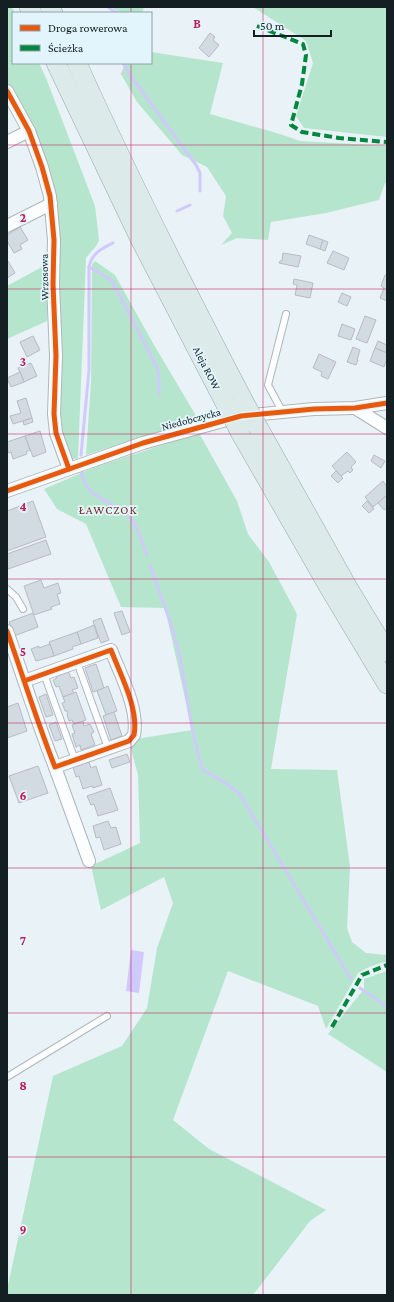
<svg xmlns="http://www.w3.org/2000/svg" width="394" height="1302" viewBox="0 0 394 1302" font-family="'Crimson Pro',serif">
	<style>
		.green { fill: #b5e6cd }
		.water { fill: #d0cafc }
		.lines { fill: none; stroke-linecap: round; stroke-linejoin: round }
		.stream { stroke: #d0cafc; stroke-width: 3 }
		.building { fill: #d3dbe2; stroke: #b5bdc2 }
		.lane-casing { stroke: #adb6ba; stroke-width: 8 }
		.street-casing { stroke: #adb6ba; stroke-width: 14 }
		.primary-casing { stroke: #92acad; stroke-width: 20 }
		.path { stroke: #d0d3d3; stroke-width: 2; stroke-dasharray: 3 3; stroke-linecap: butt }
		.lane { stroke: #fcfdfe; stroke-width: 6 }
		.street { stroke: #fcfdfe; stroke-width: 12 }
		.primary { stroke: #dceaea; stroke-width: 19 }
		.primary-bridge-casing { stroke: #92acad; stroke-width: 20; stroke-linecap: butt }
		.primary-bridge { stroke: #dceaea; stroke-width: 19 }
		.quiet { stroke: #00873e; stroke-width: 4; stroke-dasharray: 8 4; stroke-linecap: butt }
		.cycleway-casing { stroke: #e3f5fc; stroke-width: 8 }
		.cycleway { stroke: #e8590c; stroke-width: 5 }
		.grid { fill: none; stroke: #c2185b; stroke-width: 1; stroke-opacity: 0.55 }
		.labels { text-anchor: middle; dominant-baseline: central; stroke-width: 3.5; stroke-linejoin: round; paint-order: stroke }
		.street-label { font-size: 11px; fill: #141f23; stroke: #e3f5fc }
		.neighbourhood-label { font-size: 12px; letter-spacing: 1px; fill: #742f22; stroke: #e3f5fc }
		.grid-label { font-size: 13px; text-anchor: middle; font-weight: bold; fill: #c2185b; stroke: #e3f5fc; stroke-width: 3.5; stroke-linejoin: round; paint-order: stroke }
	</style>
	<rect width="100%" height="100%" fill="#e9f2f6"/>
	<g class="green">
		<polygon points="7,7 12,7 15,13 13,13 13,63 39,63 46,78 95,206 99,240 97,245 86,258 78,458 70,460 59,428 53,192 7,86"/>
		<path d="M111 7H144L142 13C131 13 120 14 111 7Z"/>
		<polygon points="253,7 387,7 387,137 304,128 296,116 313,63 306,41"/>
		<polygon points="151,52 223,63 210,114 280,134 300,141 387,146 387,184 385,183 379,200 326,213 271,222 268,240 237,238 221,245 232,233 223,216 226,196 207,167 182,155 137,102 121,74 125,63 151,63"/>
		<polygon points="95,261 115,275 154,345 198,419 86,455 91,382 92,264"/>
		<polygon points="49,263 47,321 7,339 7,286"/>
		<polygon points="199,433 237,501 248,534 269,562 297,614 271,769 337,770 350,867 347,928 352,942 366,953 387,955 387,961 369,967 358,973 326,1029 318,1006 228,971 173,1120 209,1149 326,1210 310,1221 253,1295 7,1295 7,1290 53,1076 122,1046 147,1008 157,948 173,903 164,877 101,910 91,866 140,843 138,775 130,745 136,739 192,730 165,608 121,607 86,524 57,509 44,489 98,466"/>
		<polygon points="387,971 387,1072 328,1034 364,989 364,979"/>
	</g>
	<polygon class="water" points="131,950 144,952 139,993 126,991"/>
	<g class="lines">
		<g class="stream">
			<polyline points="108,7 112,10 118,13"/>
			<polyline points="123,63 130,75 196,165 200,173 200,191"/>
			<polyline points="177,211 190,205"/>
			<polyline points="89,267 110,279 113,283 157,367 159,376 159,394"/>
			<path d="M81 455 89 370V267C92 253 101 249 113 243"/>
			<path d="M81 470C86 502 113 498 130 518 139 528 142 543 147 555"/>
			<path d="M150 565C160 594 172 623 179 653 187 692 190 732 203 770L224 782 239 793 351 979"/>
			<polyline points="360,988 387,1007"/>
		</g>
	</g>
	<g class="building">
		<polygon points="210,33 215,37 213,40 219,45 209,57 199,48"/>
		<polygon points="20,227 28,240 20,245 22,249 14,253 7,241 7,235"/>
		<polygon points="309,235 323,240 320,249 306,244"/>
		<polygon points="323,240 328,242 325,251 320,249"/>
		<polygon points="333,251 349,258 344,270 327,263"/>
		<polygon points="283,253 301,256 298,267 279,263 280,261 282,261"/>
		<polygon points="8,261 15,273 7,278 7,262"/>
		<polygon points="385,275 387,275 387,301 380,298 384,288 381,286"/>
		<polygon points="294,279 313,283 310,298 295,295 297,285 293,284"/>
		<polygon points="342,293 351,297 347,306 338,302"/>
		<polygon points="365,316 376,320 367,343 356,339"/>
		<polygon points="342,324 355,329 351,340 338,336"/>
		<polygon points="33,336 40,350 27,357 20,342"/>
		<polygon points="378,341 387,345 387,353 375,348"/>
		<polygon points="353,347 360,350 357,360 358,360 356,365 347,362"/>
		<polygon points="375,348 387,353 387,359 384,367 370,361"/>
		<polygon points="319,354 336,362 328,379 321,376 322,372 313,368"/>
		<polygon points="31,363 37,376 24,382 18,368"/>
		<polygon points="20,372 24,382 11,387 7,378"/>
		<polygon points="26,398 32,418 13,424 10,416 21,413 17,401"/>
		<polygon points="32,418 33,422 24,425 23,421"/>
		<polygon points="40,431 46,452 33,457 25,436"/>
		<polygon points="25,436 30,450 26,452 27,454 13,459 11,452 8,453 7,442"/>
		<polygon points="347,452 356,462 351,467 353,470 350,473 348,471 341,476 332,466"/>
		<polygon points="374,455 385,461 381,468 371,461"/>
		<polygon points="336,471 343,478 338,483 331,476"/>
		<polygon points="383,481 387,487 387,495 373,507 365,497"/>
		<polygon points="387,495 387,508 384,510 378,503"/>
		<polygon points="33,501 46,537 7,551 7,511"/>
		<polygon points="367,501 374,509 369,513 362,506"/>
		<polygon points="46,540 51,554 8,569 7,565 7,554"/>
		<polygon points="41,580 44,588 58,583 61,593 57,594 60,604 51,607 52,609 34,615 24,586"/>
		<polygon points="122,611 130,632 122,635 114,613"/>
		<polygon points="33,613 38,627 14,636 9,622"/>
		<polygon points="101,618 109,640 101,643 93,621"/>
		<polygon points="94,625 98,638 81,644 77,632"/>
		<polygon points="77,632 81,644 72,647 73,649 54,656 49,642"/>
		<polygon points="50,644 54,656 36,661 31,649 39,646 39,648"/>
		<polygon points="96,664 104,688 93,692 85,668"/>
		<polygon points="67,668 71,678 74,677 78,688 72,690 74,693 63,697 59,686 56,687 53,680 57,678 55,673"/>
		<polygon points="108,686 117,711 106,715 97,691"/>
		<polygon points="76,692 86,720 74,724 72,720 69,721 67,714 68,713 67,711 65,711 62,703 65,702 63,697"/>
		<polygon points="46,694 53,715 46,717 39,697"/>
		<polygon points="18,703 27,731 7,738 7,707"/>
		<polygon points="114,712 122,736 111,740 103,716"/>
		<polygon points="83,721 84,726 90,724 94,732 91,734 95,745 81,750 80,745 76,747 72,734 75,733 72,725"/>
		<polygon points="56,722 62,739 55,741 49,725"/>
		<polygon points="127,754 130,762 112,768 109,760"/>
		<polygon points="89,762 91,768 96,766 102,785 93,788 92,786 83,789 79,776 76,777 73,767"/>
		<polygon points="38,766 48,793 19,803 9,776"/>
		<polygon points="110,788 118,810 98,816 94,804 91,805 87,796"/>
		<polygon points="108,821 111,828 116,827 121,844 104,850 100,837 96,838 93,826"/>
	</g>
	<g class="lines">
		<g class="lane-casing">
			<g id="lane">
				<polyline points="282,411 268,385 286,314"/>
				<polyline points="7,589 16,597 23,609"/>
				<polyline points="77,662 108,748"/>
				<polyline points="44,674 75,760"/>
				<polyline points="7,1077 107,1016"/>
			</g>
		</g>
		<g class="street-casing">
			<g id="street">
				<polyline points="7,91 29,131 42,167 50,196 54,240 53,284 56,356 54,414 56,433 69,469"/>
				<polyline points="7,142 29,131"/>
				<polyline points="7,226 51,204"/>
				<polyline points="355,408 387,428"/>
				<polyline points="7,491 143,443 241,416 314,409 355,408 387,403"/>
				<path d="M7 631C23 676 37 722 55 767L129 741 134 735C139 708 120 674 111 650L24 681"/>
				<polyline points="55,767 89,861"/>
			</g>
		</g>
		<g class="primary-casing">
			<g id="primary">
				<polyline points="29,7 32,13"/>
				<polyline points="50,7 53,13"/>
				<polyline points="56,63 139,237 225,403"/>
				<path d="M77 63C128 177 185 289 243 400"/>
				<polyline points="259,429 348,588 387,652"/>
				<polyline points="240,432 330,589 387,684"/>
			</g>
		</g>
		<polyline class="path" points="121,74 127,71"/>
		<use href="#lane" class="lane"/>
		<use href="#street" class="street"/>
		<use href="#primary" class="primary"/>
		<g class="primary-bridge-casing">
			<g id="primary-bridge">
				<polyline points="243,400 259,429"/>
				<polyline points="225,403 240,432"/>
			</g>
		</g>
		<use href="#primary-bridge" class="primary-bridge"/>
		<g class="quiet">
			<polyline points="257,26 303,44 306,55 302,84 291,125 302,132 339,138 387,142"/>
			<polyline points="332,1027 362,975 387,965"/>
		</g>
		<g class="cycleway-casing">
			<g id="cycleway">
				<polyline points="7,91 29,131 42,167 50,196 54,240 53,284 56,356 54,414 56,433 69,469"/>
				<polyline points="7,491 143,443 241,416 314,409 355,408 387,403"/>
				<path d="M7 631C23 676 37 722 55 767L129 741 134 735C139 708 120 674 111 650L24 681"/>
			</g>
		</g>
		<use href="#cycleway" class="cycleway"/>
	</g>
	<path class="grid" d="M131 7V13M263 7V1295M131 63V1295M7 145H387M7 289H387M7 434H387M7 579H387M7 723H387M7 868H387M7 1013H387M7 1157H387"/>
	<g class="labels">
		<g class="street-label">
			<text transform="translate(44 277) rotate(-91)">Wrzosowa</text>
			<text transform="translate(207 368) rotate(63)">Aleja ROW</text>
			<text transform="translate(191 419) rotate(-15)">Niedobczycka</text>
		</g>
		<g class="neighbourhood-label">
			<text x="108" y="510">ŁAWCZOK</text>
		</g>
	</g>
	<g class="grid-label">
		<text x="197" y="28">B</text>
		<text x="23" y="222">2</text>
		<text x="23" y="366">3</text>
		<text x="23" y="511">4</text>
		<text x="23" y="656">5</text>
		<text x="23" y="800">6</text>
		<text x="23" y="945">7</text>
		<text x="23" y="1090">8</text>
		<text x="23" y="1234">9</text>
	</g>
	<rect width="394" height="1302" fill="none" stroke="#141f23" stroke-width="16"/>
	<rect x="12" y="12" width="140" height="52" fill="#e3f5fc" stroke="#909fa5"/>
	<rect x="20" y="25" width="20" height="6" fill="#e8590c" stroke="#909fa5"/>
	<text x="48" y="32" font-size="12" fill="#141f23">Droga rowerowa</text>
	<rect x="20" y="45" width="20" height="6" fill="#00873e" stroke="#909fa5"/>
	<text x="48" y="52" font-size="12" fill="#141f23">Ścieżka</text>
	<path d="M254 30v6h77v-6" fill="none" stroke="#141f23" stroke-width="2"/>
	<text x="260" y="30" font-size="12" fill="#141f23" stroke="#e3f5fc" stroke-width="3" paint-order="stroke">50 m</text>
</svg>
